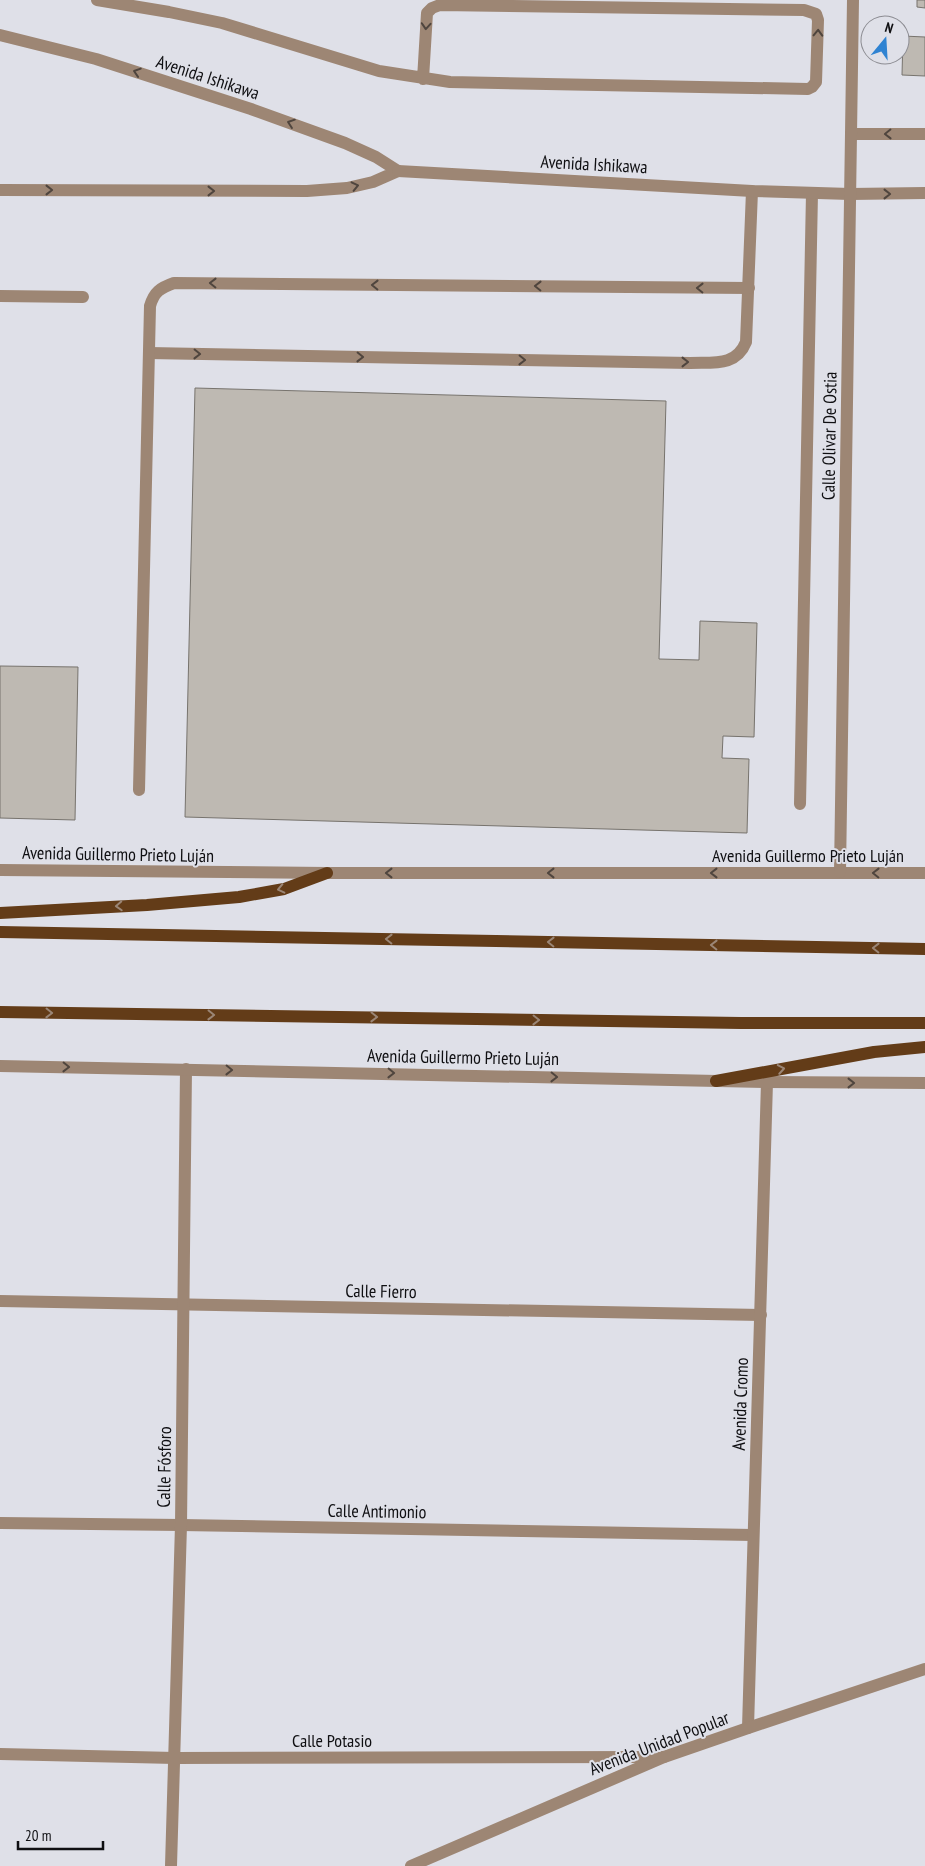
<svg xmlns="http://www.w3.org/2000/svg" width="925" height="1866" viewBox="0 0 925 1866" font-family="'PT Sans Narrow',sans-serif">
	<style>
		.building { fill: #beb9b2; stroke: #77736d }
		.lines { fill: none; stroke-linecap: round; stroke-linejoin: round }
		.service { stroke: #9d8674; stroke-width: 12 }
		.minor { stroke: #9d8674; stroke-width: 12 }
		.tertiary { stroke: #9d8674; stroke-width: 12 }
		.primary { stroke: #633c18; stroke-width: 12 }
		.oneway { stroke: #4f453e }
		.oneway2 { stroke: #9b8676 }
		.labels { text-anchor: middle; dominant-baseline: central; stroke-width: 4; stroke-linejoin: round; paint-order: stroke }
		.street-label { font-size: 18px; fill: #0f0f12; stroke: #dfe0e8 }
	</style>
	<rect width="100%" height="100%" fill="#dfe0e8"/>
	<g class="building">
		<polygon points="917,0 925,0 925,8 917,7"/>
		<polygon points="903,36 925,37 925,76 902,75"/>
		<polygon points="195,388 666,401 659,659 699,660 700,621 757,623 754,737 723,736 722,758 749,759 747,833 185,817"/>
		<polygon points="0,666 78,667 75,820 0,818"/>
	</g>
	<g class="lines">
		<g class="service">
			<polyline points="97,0 169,12 222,23 379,71 450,82 808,89 812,87 816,82 818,20 816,14 804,10 440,5 432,8 427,13 423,79"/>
			<polyline points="0,296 83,297"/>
			<path d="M149 353 690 363C713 362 736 367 746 342L752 191"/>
			<path d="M139 790 150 306C154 292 160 288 174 283L749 288"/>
			<polyline points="800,804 812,193"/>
		</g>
		<g class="minor">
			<polyline points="0,35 96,59 251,109 345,143 376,157 398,171 373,182 347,188 307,191 0,190"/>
			<polyline points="398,171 752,191 850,194"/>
			<polyline points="0,1301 761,1315"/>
			<polyline points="0,1523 181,1525 753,1535"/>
			<polyline points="748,1728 767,1082"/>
			<polyline points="0,1754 175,1758 664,1757"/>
			<polyline points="171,1866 181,1525 186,1069"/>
		</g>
		<g class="tertiary">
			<polyline points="851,134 925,134"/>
			<polyline points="850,194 925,193"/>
			<polyline points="0,870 327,873 925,873"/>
			<polyline points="840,872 853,0"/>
			<polyline points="0,1066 767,1082 925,1083"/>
			<polyline points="411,1866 664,1757 748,1728 925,1669"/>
		</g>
		<g class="primary">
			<polyline points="0,913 147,905 239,897 284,889 327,873"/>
			<polyline points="0,932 925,949"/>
			<polyline points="0,1012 741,1023 925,1023"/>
			<polyline points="716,1081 874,1052 925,1047"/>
		</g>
	</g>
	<defs><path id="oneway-chevron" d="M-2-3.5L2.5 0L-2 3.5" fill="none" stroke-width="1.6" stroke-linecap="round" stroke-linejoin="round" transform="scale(1.25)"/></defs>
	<g class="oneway">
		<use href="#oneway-chevron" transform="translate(426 26) rotate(94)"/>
		<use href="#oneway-chevron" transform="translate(818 33) rotate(-88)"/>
		<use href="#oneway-chevron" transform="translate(137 72) rotate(-162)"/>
		<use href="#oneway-chevron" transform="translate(291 123) rotate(-161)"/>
		<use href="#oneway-chevron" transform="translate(888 134) rotate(179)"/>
		<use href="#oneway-chevron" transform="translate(355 186) rotate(-13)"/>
		<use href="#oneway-chevron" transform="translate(49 190)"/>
		<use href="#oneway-chevron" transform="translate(211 191)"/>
		<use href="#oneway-chevron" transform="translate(887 194)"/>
		<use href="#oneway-chevron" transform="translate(213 283) rotate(-179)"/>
		<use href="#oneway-chevron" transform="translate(375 285) rotate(-179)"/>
		<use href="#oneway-chevron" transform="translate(538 286) rotate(-179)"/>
		<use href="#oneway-chevron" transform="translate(700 288) rotate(-179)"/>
		<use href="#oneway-chevron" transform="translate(197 354) rotate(1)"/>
		<use href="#oneway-chevron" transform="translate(360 357) rotate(1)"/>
		<use href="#oneway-chevron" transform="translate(522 360) rotate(1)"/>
		<use href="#oneway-chevron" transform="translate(685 362)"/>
		<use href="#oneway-chevron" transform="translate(389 873) rotate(180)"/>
		<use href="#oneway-chevron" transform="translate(551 873) rotate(180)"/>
		<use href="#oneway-chevron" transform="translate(714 873) rotate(180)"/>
		<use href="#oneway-chevron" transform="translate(876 873) rotate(-179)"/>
		<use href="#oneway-chevron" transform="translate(66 1067) rotate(1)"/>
		<use href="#oneway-chevron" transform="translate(229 1070) rotate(1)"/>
		<use href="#oneway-chevron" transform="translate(391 1073) rotate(1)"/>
		<use href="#oneway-chevron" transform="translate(554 1077) rotate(1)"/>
		<use href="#oneway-chevron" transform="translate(851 1083)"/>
	</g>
	<g class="oneway2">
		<use href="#oneway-chevron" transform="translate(281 889) rotate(167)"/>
		<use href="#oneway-chevron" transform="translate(119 906) rotate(177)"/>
		<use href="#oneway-chevron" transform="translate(389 939) rotate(-179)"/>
		<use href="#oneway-chevron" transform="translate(551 942) rotate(-179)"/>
		<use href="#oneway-chevron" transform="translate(714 945) rotate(-179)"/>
		<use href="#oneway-chevron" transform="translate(876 948) rotate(-179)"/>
		<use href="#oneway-chevron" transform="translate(49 1013) rotate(1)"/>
		<use href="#oneway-chevron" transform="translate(211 1015) rotate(1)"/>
		<use href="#oneway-chevron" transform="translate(374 1017) rotate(1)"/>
		<use href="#oneway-chevron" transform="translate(536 1020) rotate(1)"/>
		<use href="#oneway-chevron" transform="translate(781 1069) rotate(-10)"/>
	</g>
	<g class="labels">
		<g class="street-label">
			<text transform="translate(208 77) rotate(18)">Avenida Ishikawa</text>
			<text transform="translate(594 164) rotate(3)">Avenida Ishikawa</text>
			<text transform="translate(829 436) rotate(-89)">Calle Olivar De Ostia</text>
			<text transform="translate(118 854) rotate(1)">Avenida Guillermo Prieto Luján</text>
			<text x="808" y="855">Avenida Guillermo Prieto Luján</text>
			<text transform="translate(463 1057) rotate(1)">Avenida Guillermo Prieto Luján</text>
			<text transform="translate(381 1291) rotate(1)">Calle Fierro</text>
			<text transform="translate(740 1404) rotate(-88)">Avenida Cromo</text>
			<text transform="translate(164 1467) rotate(-89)">Calle Fósforo</text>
			<text transform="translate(377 1511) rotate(1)">Calle Antimonio</text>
			<text x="332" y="1740">Calle Potasio</text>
			<text transform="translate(659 1743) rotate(-21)">Avenida Unidad Popular</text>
		</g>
	</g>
	<g transform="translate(885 40) rotate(18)"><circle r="24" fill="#dfe0e8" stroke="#8c8c92"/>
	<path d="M0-4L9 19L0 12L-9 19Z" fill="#2f83d2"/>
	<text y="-8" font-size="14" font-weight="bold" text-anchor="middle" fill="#0f0f12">N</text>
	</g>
	<path d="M18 1841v8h85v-8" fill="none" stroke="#0f0f12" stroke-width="2.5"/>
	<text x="25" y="1841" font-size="15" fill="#0f0f12" stroke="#dfe0e8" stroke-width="4" paint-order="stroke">20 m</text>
</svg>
